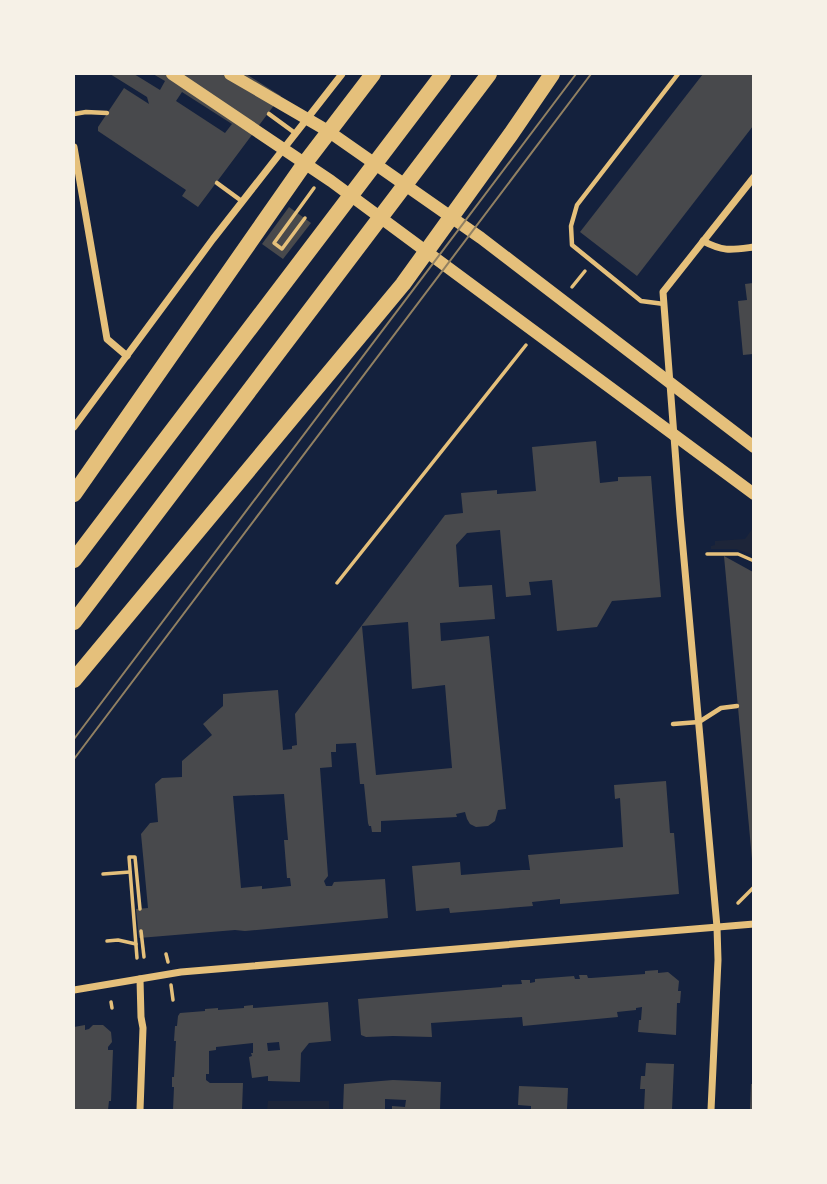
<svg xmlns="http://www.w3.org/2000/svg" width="827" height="1184" viewBox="0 0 827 1184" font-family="Poppins,sans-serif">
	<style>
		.green { fill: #1d2539 }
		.building { fill: #48494c; fill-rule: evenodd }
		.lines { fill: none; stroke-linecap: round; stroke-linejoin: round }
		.path { stroke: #e5c07b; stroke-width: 3.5 }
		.service { stroke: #e5c07b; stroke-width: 4.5 }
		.minor { stroke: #e5c07b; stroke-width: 7 }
		.secondary { stroke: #e5c07b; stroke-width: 12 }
		.motorway { stroke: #e5c07b; stroke-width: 16 }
		.tram { stroke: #918062; stroke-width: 2 }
	</style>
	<rect width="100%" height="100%" fill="#14213d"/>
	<g class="green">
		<polygon points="753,528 753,555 736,549 711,549 711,546 715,545 715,541 745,539"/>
		<polygon points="268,1101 329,1101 329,1110 267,1110"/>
	</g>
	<g class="building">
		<path d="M110 74H134L160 90 165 81 153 74H246L281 96 198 207 182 196 186 190 98 131V127L124 88 149 104 147 97ZM182 92 232 124 225 133 176 101Z"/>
		<polygon points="703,74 753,74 753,126 637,276 580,232"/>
		<polygon points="289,207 311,223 283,259 262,244"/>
		<polygon points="753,283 753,354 743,355 738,301 747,300 745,284"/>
		<path d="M596 441 600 483 618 481V477L651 476 661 597 612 601 597 627 557 631 552 580 529 582 531 595 506 597 500 530 467 533 456 545 459 587 492 585 495 619 440 623 441 641 489 636 506 809 498 810 495 821 488 826 476 827 470 824 467 819 465 812 456 814 457 817 381 821V832H372L371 826H369L368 823 364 784H360L356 743 336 744V752H331L332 767 320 768 328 876 324 881 326 886H332L334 882 385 879 388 918 245 931 235 930 139 938 136 909 148 908 141 834 150 823 158 822 155 784 162 778 182 777V761L212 735 203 724 223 706V694L278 690 283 750 292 749V746L297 745 295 714 445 515 463 513 461 493 497 490V494L536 491 532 447ZM408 622 412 689 445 685 452 768 376 775 362 626ZM284 794 288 840H284L287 878H290L291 886 262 889V886L241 888 233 796Z"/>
		<polygon points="724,556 753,572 753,859 752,859"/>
		<polygon points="666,781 670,833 674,833 679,894 560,904 560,899 532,902 533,906 450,913 449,908 416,911 412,866 460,862 461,875 522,870 530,870 528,855 623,847 620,798 615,799 614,785"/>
		<polygon points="658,970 658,973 668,972 679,981 678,991 681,991 680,1003 677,1003 676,1035 638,1032 639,1020 641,1020 642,1007 636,1008 636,1010 617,1012 618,1017 523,1026 522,1017 431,1023 432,1037 393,1036 366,1037 361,1035 358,999 502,987 502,985 522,984 521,980 530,980 530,983 535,982 535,979 574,976 575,979 580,979 579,975 587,975 588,978 591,978 645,974 645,971"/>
		<path d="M328 1002 331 1041 309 1043 301 1053 300 1082 268 1081V1076L252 1078 249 1057 252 1056 251 1053H253V1043L216 1047V1050L209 1051V1074H206V1080L210 1083H243L242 1110H173L174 1087H172V1077H174L176 1041H174L175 1026H177L178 1016 180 1013 205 1011V1009L218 1008V1010L244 1008V1006L253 1005V1008ZM279 1042 280 1050 268 1051 267 1043Z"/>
		<polygon points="85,1025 85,1030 89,1029 93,1025 103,1025 111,1032 112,1042 108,1047 108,1050 113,1050 111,1101 109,1101 108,1110 74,1110 74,1027"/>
		<polygon points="646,1063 674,1064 672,1110 644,1110 645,1089 640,1089 641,1076 645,1076"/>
		<polygon points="393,1080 441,1082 440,1110 392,1110 392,1106 405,1107 406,1100 385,1099 385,1110 343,1110 344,1084"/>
		<polygon points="751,1084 753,1084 753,1110 750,1110"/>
		<polygon points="519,1086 568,1088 567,1110 531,1110 531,1106 518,1105"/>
	</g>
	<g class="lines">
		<g class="path">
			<polyline points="305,218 282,249 274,243 314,188"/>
			<polyline points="572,287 585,271"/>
			<polyline points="707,554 738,554 754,561"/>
			<polyline points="337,583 526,345"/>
			<polyline points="103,874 130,872"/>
			<polyline points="738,903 754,887"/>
			<polyline points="141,931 144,957"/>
			<polyline points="107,941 118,940 136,944"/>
			<polyline points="166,954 168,962"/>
			<polyline points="137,958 129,857 135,857 140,909"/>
			<polyline points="171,985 173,1000"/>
			<polyline points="111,1002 112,1008"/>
		</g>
		<g class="service">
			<polyline points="74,114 86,112 107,113"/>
			<polyline points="269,114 295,133"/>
			<polyline points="217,183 243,202"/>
			<polyline points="664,304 641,301 572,245 571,226 577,205 678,74"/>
			<polyline points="673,724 699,722 721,708 737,706"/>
		</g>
		<g class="minor">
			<polyline points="74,147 107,339 127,356"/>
			<path d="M703 241C724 252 731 250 754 247"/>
			<polyline points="74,427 213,239 342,74"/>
			<polyline points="140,979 141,1017 143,1028 140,1110"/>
			<polyline points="74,990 181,972 754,924"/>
			<polyline points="711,1110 718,960 717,927 680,515 663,292 754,177"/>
		</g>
		<g class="secondary">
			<polyline points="172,74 331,181 754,494"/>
			<polyline points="230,74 328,131 481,238 754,447"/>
		</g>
		<g class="motorway">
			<polyline points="74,494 305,163 373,74"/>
			<polyline points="74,560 443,74"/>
			<polyline points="74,622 489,74"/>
			<polyline points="74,680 403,284 511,134 552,74"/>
		</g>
		<g class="tram">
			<polyline points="74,739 576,74"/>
			<polyline points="74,759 591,74"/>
		</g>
	</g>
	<rect width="827" height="1184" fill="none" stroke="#f6f1e7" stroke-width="150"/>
</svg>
